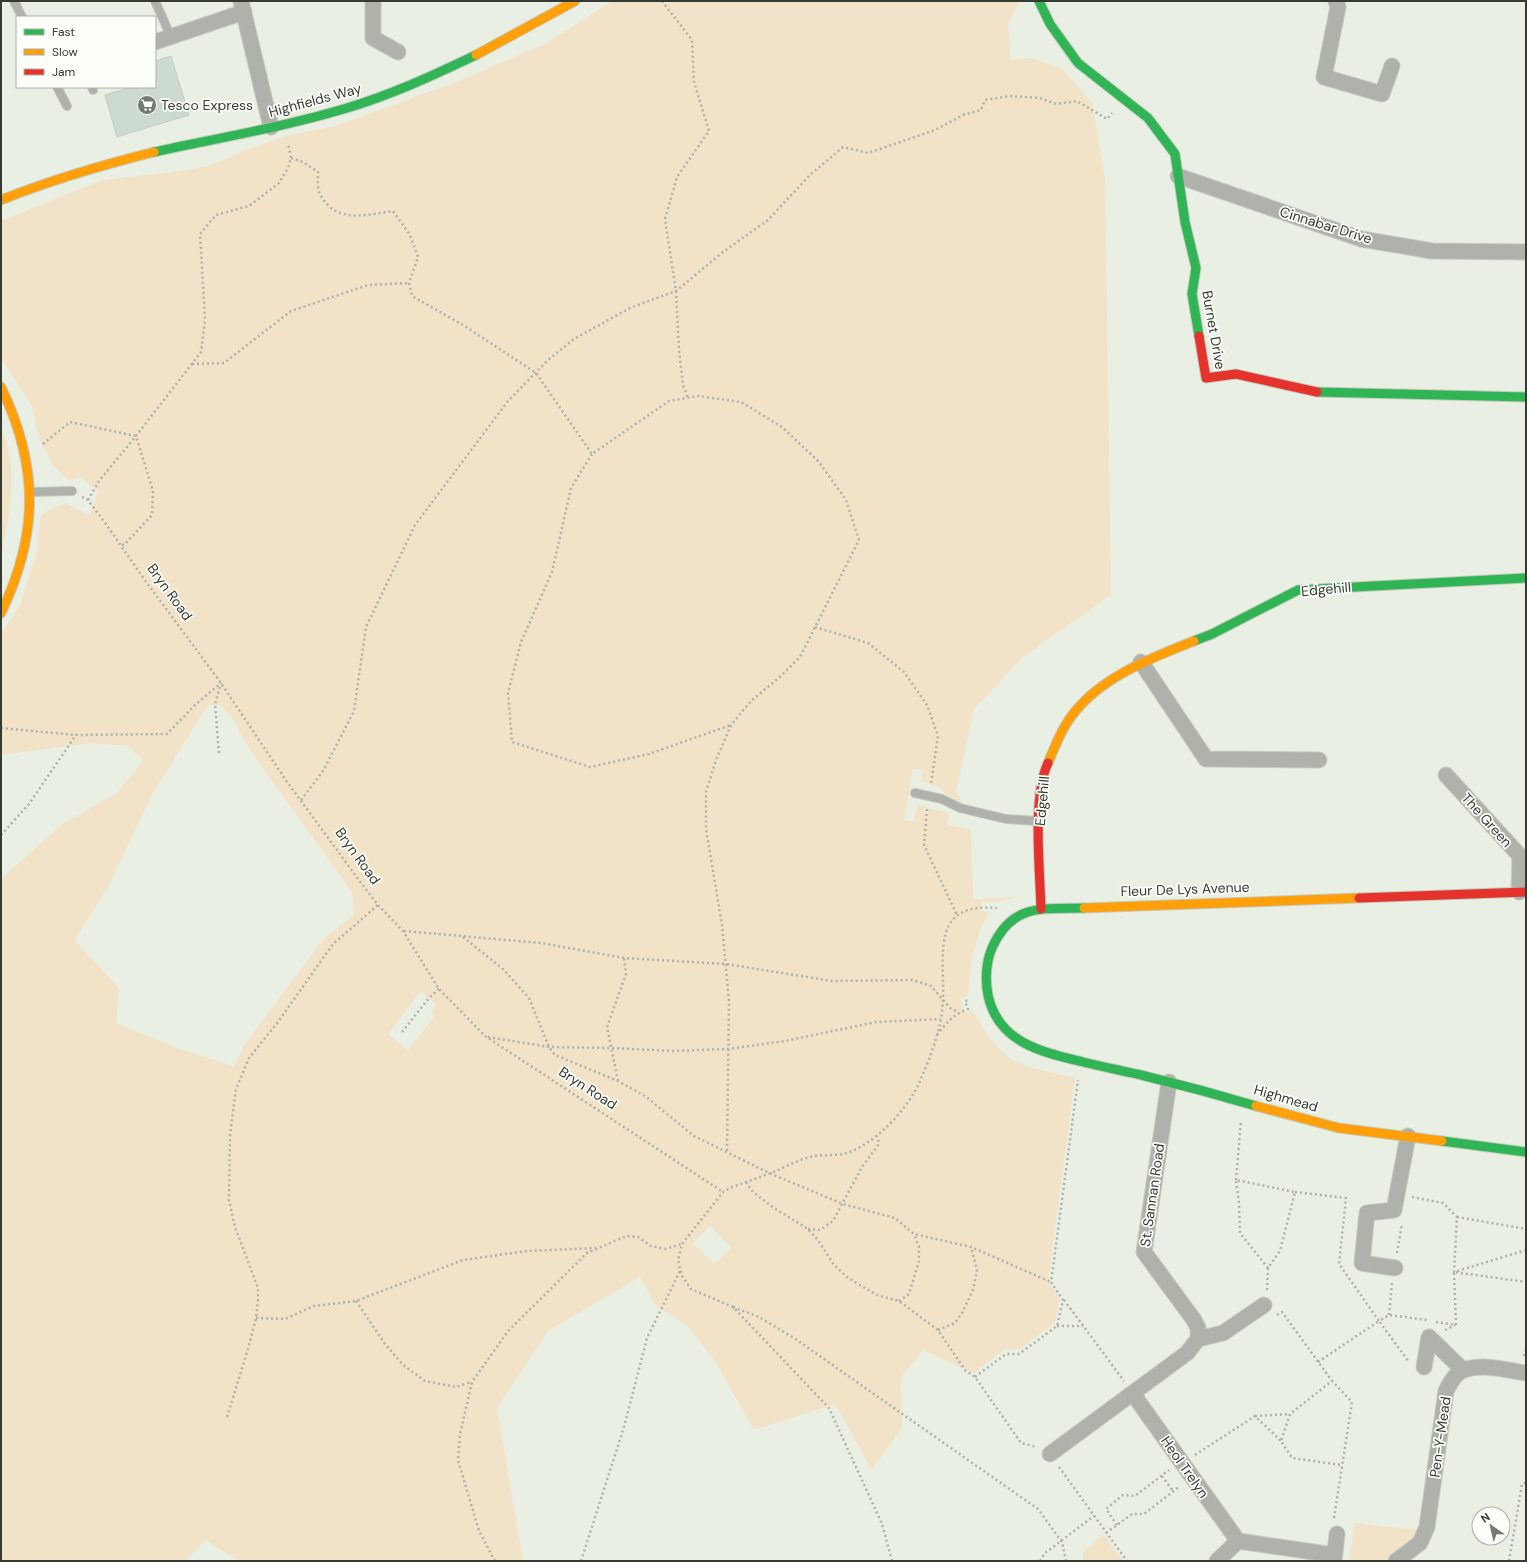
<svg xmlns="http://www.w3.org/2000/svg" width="1527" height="1562" viewBox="0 0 1527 1562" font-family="'DM Sans',sans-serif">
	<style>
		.green { fill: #f2e3c8; fill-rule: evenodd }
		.building { fill: #ccdacf; stroke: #c4cdc4 }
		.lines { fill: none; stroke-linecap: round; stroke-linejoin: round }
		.lane-casing { stroke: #c5cbc0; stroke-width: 10 }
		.street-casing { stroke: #c5cbc0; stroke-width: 17 }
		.fast-casing { stroke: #c5cbc0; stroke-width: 11 }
		.slow-casing { stroke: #c5cbc0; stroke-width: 11 }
		.jam-casing { stroke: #c5cbc0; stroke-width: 11 }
		.path { stroke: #aeb0a9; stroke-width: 2.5; stroke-dasharray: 2 3; stroke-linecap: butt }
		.lane { stroke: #afb1ab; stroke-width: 8 }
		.street { stroke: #afb1ab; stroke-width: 15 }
		.fast { stroke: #30b455; stroke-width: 9 }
		.slow { stroke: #ff9f0a; stroke-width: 9 }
		.jam { stroke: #e5322d; stroke-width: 9 }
		.labels { text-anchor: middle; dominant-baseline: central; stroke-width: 3.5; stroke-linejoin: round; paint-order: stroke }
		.street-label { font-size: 14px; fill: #363b32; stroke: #fbfef9 }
		.poi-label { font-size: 14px; fill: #363b32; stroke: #fbfef9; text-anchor: start }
	</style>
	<rect width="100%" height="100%" fill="#e9f0e3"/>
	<g class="green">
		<path d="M612 1H1020L1008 25 1011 60 1031 58 1061 68 1092 102 1105 178 1111 595 1023 657 974 709 956 791 962 803 948 796 937 786 921 781 922 770 913 769 904 820 914 822 917 805 949 813 947 825 971 829 973 899 1016 897 998 902H982L981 911 989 912 980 930 971 961 968 996 960 999 966 1013 972 1010C983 1027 994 1047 1010 1058 1026 1069 1057 1073 1075 1078L1048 1281 1060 1298 1055 1323 1019 1350 1005 1349 974 1373 923 1350 901 1378 902 1428 872 1470 835 1404 754 1430 716 1363 687 1325 656 1306 640 1277 548 1331 497 1408 523 1561H239L205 1540 185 1561H1V879L61 825 118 792 143 760 128 746 91 743 1 755V634L20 605 37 551 41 514 65 503 90 515 98 491 82 478 69 480 54 467 39 439 32 406 1 358V221L102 180 188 170 211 165 254 147 286 136 335 126 459 81 547 43ZM208 705H220L232 718 252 753 352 892 354 915 325 937 245 1044 234 1066 183 1050 116 1023 119 988 75 940 108 887 153 793ZM421 991 436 1005 431 1011 434 1017 408 1050 388 1034ZM710 1226 731 1248 714 1264 693 1243Z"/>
		<path d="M1 427C20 472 9 513 1 559Z"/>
		<polygon points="1355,1523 1418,1530 1416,1535 1384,1561 1349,1561"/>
		<polygon points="1103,1534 1123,1561 1083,1561 1083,1553"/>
	</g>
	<polygon class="building" points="171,56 189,115 117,137 105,95 132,87 155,87 155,61"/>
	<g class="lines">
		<g class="lane-casing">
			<g id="lane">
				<polyline points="14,1 22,17"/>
				<polyline points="155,1 171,37"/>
				<polyline points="57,87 67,106"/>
				<polyline points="92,87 93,90"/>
				<polyline points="31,492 72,491"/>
				<polyline points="915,793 942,799 960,808 1006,819 1038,821"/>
			</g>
		</g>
		<g class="street-casing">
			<g id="street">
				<polyline points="241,1 271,127"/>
				<polyline points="373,1 373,38 398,52"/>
				<polyline points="1336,1 1338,7 1324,77 1382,94 1392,66"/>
				<polyline points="155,42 244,12"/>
				<polyline points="1178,176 1361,239 1432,251 1526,252"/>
				<polyline points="1141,662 1206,759 1319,760"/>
				<polyline points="1446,775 1520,856 1519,892"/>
				<polyline points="1395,1268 1362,1263 1367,1213 1394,1210 1408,1136"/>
				<polyline points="1198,1339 1223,1333 1264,1305"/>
				<polyline points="1424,1367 1429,1337 1463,1370"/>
				<polyline points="1133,1394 1238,1541 1334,1555"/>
				<polyline points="1050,1454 1187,1353 1198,1339 1198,1328 1194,1320 1144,1252 1169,1082"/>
				<polyline points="1217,1561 1238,1541"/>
				<polyline points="1334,1561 1337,1534"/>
				<path d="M1396 1561 1420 1543 1427 1527 1446 1391C1450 1383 1455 1373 1464 1370 1483 1363 1506 1370 1526 1373"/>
			</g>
		</g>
		<g class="fast-casing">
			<g id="fast">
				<polyline points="1039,1 1050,24 1078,63 1148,118 1175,154 1185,222 1196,268 1192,294 1199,336"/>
				<path d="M154 152C218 138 284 127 347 108 391 95 434 75 476 55"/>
				<polyline points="1317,392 1526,397"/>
				<polyline points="1194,641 1212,634 1298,590 1526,578"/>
				<path d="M1084 908C1042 909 1012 903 992 948 986 962 985 980 988 995 998 1043 1042 1052 1083 1062 1103 1067 1124 1071 1145 1076 1182 1085 1219 1095 1256 1106"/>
				<polyline points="1442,1141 1526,1152"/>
			</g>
		</g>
		<g class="slow-casing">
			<g id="slow">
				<polyline points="476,55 575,1"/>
				<path d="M1 200C51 180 102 165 154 152"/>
				<path d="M1 387C39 466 39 534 1 613"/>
				<path d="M1048 763C1053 751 1058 738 1065 726 1091 681 1148 659 1194 641"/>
				<polyline points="1084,908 1359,898"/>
				<polyline points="1256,1106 1339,1128 1442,1141"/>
			</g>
		</g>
		<g class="jam-casing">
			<g id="jam">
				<polyline points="1199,336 1206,378 1236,374 1317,392"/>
				<polyline points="1359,898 1526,892"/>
				<path d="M1041 909C1040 870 1032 797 1048 763"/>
			</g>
		</g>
		<g class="path">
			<polyline points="662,1 692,40 694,82 709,131 677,177 665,219 676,291 679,350 683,385 688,398"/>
			<path d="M291 158 303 162 318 172C318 179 317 189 320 194 335 224 366 215 393 211L410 235 418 257 409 283 412 296 463 325 536 373 592 454 669 401 698 396 741 402 782 427 819 462 846 500 859 540 800 657 781 676 751 701 731 725 716 760 706 792V829L722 925 729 1001 727 1152"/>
			<polyline points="192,364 224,363 291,311 368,285 409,283"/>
			<polyline points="43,444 70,422 136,436 153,491 152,515 124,545 119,544"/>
			<polyline points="592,454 571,488 552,572 521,642 508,693 512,742 590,767 649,754 731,725"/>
			<polyline points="82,497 88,500 106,524 144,579 221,683 285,779 361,883 378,905 403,931 439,989 485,1036 723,1192"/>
			<polyline points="88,500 99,481 136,436 201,352 205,319 200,234 216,215 249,206 279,183 288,168 291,158 288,144"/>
			<polyline points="815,627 868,643 904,672 927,705 938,736 931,784"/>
			<polyline points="1,728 76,735"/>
			<polyline points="219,753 215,704 221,683"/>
			<polyline points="301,800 323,771 354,711 366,627 415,525 508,401 548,360 574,339 630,308 676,291 723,252 768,220 810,175 843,147 868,153 935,130 963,115 981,110 985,100 1009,96 1040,98 1056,104 1077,101 1107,119 1112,113"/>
			<polyline points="927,809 924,845 957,915"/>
			<polyline points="1,835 29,804 76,735 167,734 196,704 221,683"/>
			<polyline points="404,931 541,943 624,958 726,964 832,981 913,980 931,986 950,1008 958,1012"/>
			<polyline points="463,937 504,970 529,998 549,1047 555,1055 618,1081 645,1096 694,1136 769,1173 843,1204 895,1218 914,1234 971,1247 1051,1282"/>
			<polyline points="402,1032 429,998 439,989"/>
			<path d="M937 1035C946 1023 954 1014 968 1009L965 1001 969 1000"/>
			<polyline points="488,1037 549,1047 611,1048 672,1051 728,1049 785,1041 876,1022 940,1019"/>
			<polyline points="618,1081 607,1027 626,974 624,958"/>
			<polyline points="1236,1180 1241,1121"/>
			<polyline points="746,1182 753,1192 774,1208 808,1229 818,1240 834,1265 848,1278 877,1295 899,1301 938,1330 965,1370 975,1377 1021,1443 1037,1447"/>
			<polyline points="1295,1192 1346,1198 1339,1264 1379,1321 1389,1315 1427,1320"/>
			<polyline points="1412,1197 1443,1203 1457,1217 1454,1272 1526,1250"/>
			<polyline points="1457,1217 1526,1229"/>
			<polyline points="808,1229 820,1230 833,1221 862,1167 879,1144 877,1136"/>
			<polyline points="1397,1253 1402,1224"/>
			<polyline points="1267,1290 1268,1268 1280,1251 1295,1192 1236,1180 1239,1203 1240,1233 1268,1268"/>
			<polyline points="1064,1300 1124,1381"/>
			<polyline points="356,1301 385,1344 403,1365 425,1381 456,1387 471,1382"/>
			<polyline points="899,1301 909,1294 919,1261 919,1247 914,1234"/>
			<polyline points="733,1307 759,1317 794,1338 1038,1509 1062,1542 1066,1561"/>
			<polyline points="1277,1315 1282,1312 1332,1381"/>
			<polyline points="1389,1315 1392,1283"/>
			<polyline points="256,1318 285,1319 314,1306 356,1301 463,1260 527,1251 596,1248"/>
			<polyline points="1436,1322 1456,1325"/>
			<polyline points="1456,1325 1454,1272 1526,1282"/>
			<polyline points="1057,1326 1083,1326"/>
			<polyline points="938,1330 955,1323 962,1313 973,1290 977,1270 971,1247"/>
			<polyline points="1445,1330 1455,1325"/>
			<polyline points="1524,1356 1526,1349"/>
			<polyline points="1318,1362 1379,1321 1409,1362"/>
			<polyline points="975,1377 1006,1354 1019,1354 1057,1326 1063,1300 1051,1282 1078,1080"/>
			<polyline points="1255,1416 1290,1414"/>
			<polyline points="227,1417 248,1349 256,1318 258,1300 258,1288 235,1227 229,1200 230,1135 236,1089 249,1058 278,1022 333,944 378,905"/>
			<polyline points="1195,1455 1255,1416 1281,1441"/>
			<polyline points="1059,1467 1127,1561"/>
			<polyline points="1162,1476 1173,1491"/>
			<polyline points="1334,1518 1352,1402 1332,1381 1290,1414 1281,1441 1292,1458 1342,1465"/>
			<polyline points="1117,1525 1106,1509 1123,1495 1135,1496 1169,1470"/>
			<polyline points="1106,1533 1132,1514 1144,1514 1180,1486"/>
			<polyline points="495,1561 479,1531 458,1460 460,1434 472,1382 508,1331 587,1253 626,1236 638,1237 651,1246 666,1249 681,1244"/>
			<polyline points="581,1561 624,1427 647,1338 680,1271"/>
			<path d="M892 1561 882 1524 829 1408 733 1307 691 1289 682 1276 678 1260 682 1244 723 1192 730 1188C746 1182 761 1177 776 1171 787 1166 798 1160 810 1157 820 1154 832 1156 843 1154 873 1147 908 1109 920 1081 931 1056 942 1027 943 1000 945 955 929 902 997 908"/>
			<polyline points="1040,1561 1045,1553 1094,1516"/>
			<polyline points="1509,1561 1522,1484 1526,1483"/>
		</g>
		<use href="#lane" class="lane"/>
		<use href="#street" class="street"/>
		<use href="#fast" class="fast"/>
		<use href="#slow" class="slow"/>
		<use href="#jam" class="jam"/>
	</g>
	<defs>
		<g id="supermarket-disc" transform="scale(1)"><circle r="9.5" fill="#757a70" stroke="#fbfef9"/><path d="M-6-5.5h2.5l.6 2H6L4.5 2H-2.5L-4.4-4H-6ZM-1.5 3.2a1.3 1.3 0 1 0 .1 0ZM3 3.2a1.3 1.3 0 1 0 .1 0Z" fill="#fff"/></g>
	</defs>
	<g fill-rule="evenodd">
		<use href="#supermarket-disc" x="147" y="105"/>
	</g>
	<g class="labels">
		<g class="street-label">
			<text transform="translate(315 100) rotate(-15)">Highfields Way</text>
			<text transform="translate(1326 225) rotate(17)">Cinnabar Drive</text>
			<text transform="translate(1214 330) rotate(80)">Burnet Drive</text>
			<text transform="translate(1326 589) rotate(-5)">Edgehill</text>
			<text transform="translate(170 592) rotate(54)">Bryn Road</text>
			<text transform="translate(1042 801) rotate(-85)">Edgehill</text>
			<text transform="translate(1487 820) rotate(48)">The Green</text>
			<text transform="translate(358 856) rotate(54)">Bryn Road</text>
			<text transform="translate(1185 889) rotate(-2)">Fleur De Lys Avenue</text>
			<text transform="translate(588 1088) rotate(33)">Bryn Road</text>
			<text transform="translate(1286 1098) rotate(16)">Highmead</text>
			<text transform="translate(1152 1195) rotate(-82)">St. Sannan Road</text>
			<text transform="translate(1440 1437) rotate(-82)">Pen-Y-Mead</text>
			<text transform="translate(1185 1467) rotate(55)">Heol Trelyn</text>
		</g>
		<g class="poi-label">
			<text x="161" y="105">Tesco Express</text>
		</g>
	</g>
	<rect width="1527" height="1562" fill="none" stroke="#363b32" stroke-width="4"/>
	<rect x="16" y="16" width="140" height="72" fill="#fbfef9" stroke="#acb0a9"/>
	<rect x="24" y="29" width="20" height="6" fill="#30b455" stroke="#acb0a9"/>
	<text x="52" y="36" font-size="12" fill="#363b32">Fast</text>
	<rect x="24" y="49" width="20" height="6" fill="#ff9f0a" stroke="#acb0a9"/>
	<text x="52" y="56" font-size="12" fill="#363b32">Slow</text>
	<rect x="24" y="69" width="20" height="6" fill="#e5322d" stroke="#acb0a9"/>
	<text x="52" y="76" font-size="12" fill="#363b32">Jam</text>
	<g transform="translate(1491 1526) rotate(326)"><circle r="19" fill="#fbfef9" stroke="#acb0a9"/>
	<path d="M0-3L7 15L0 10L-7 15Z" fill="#757a70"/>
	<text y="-6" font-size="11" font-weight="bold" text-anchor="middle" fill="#363b32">N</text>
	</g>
</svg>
